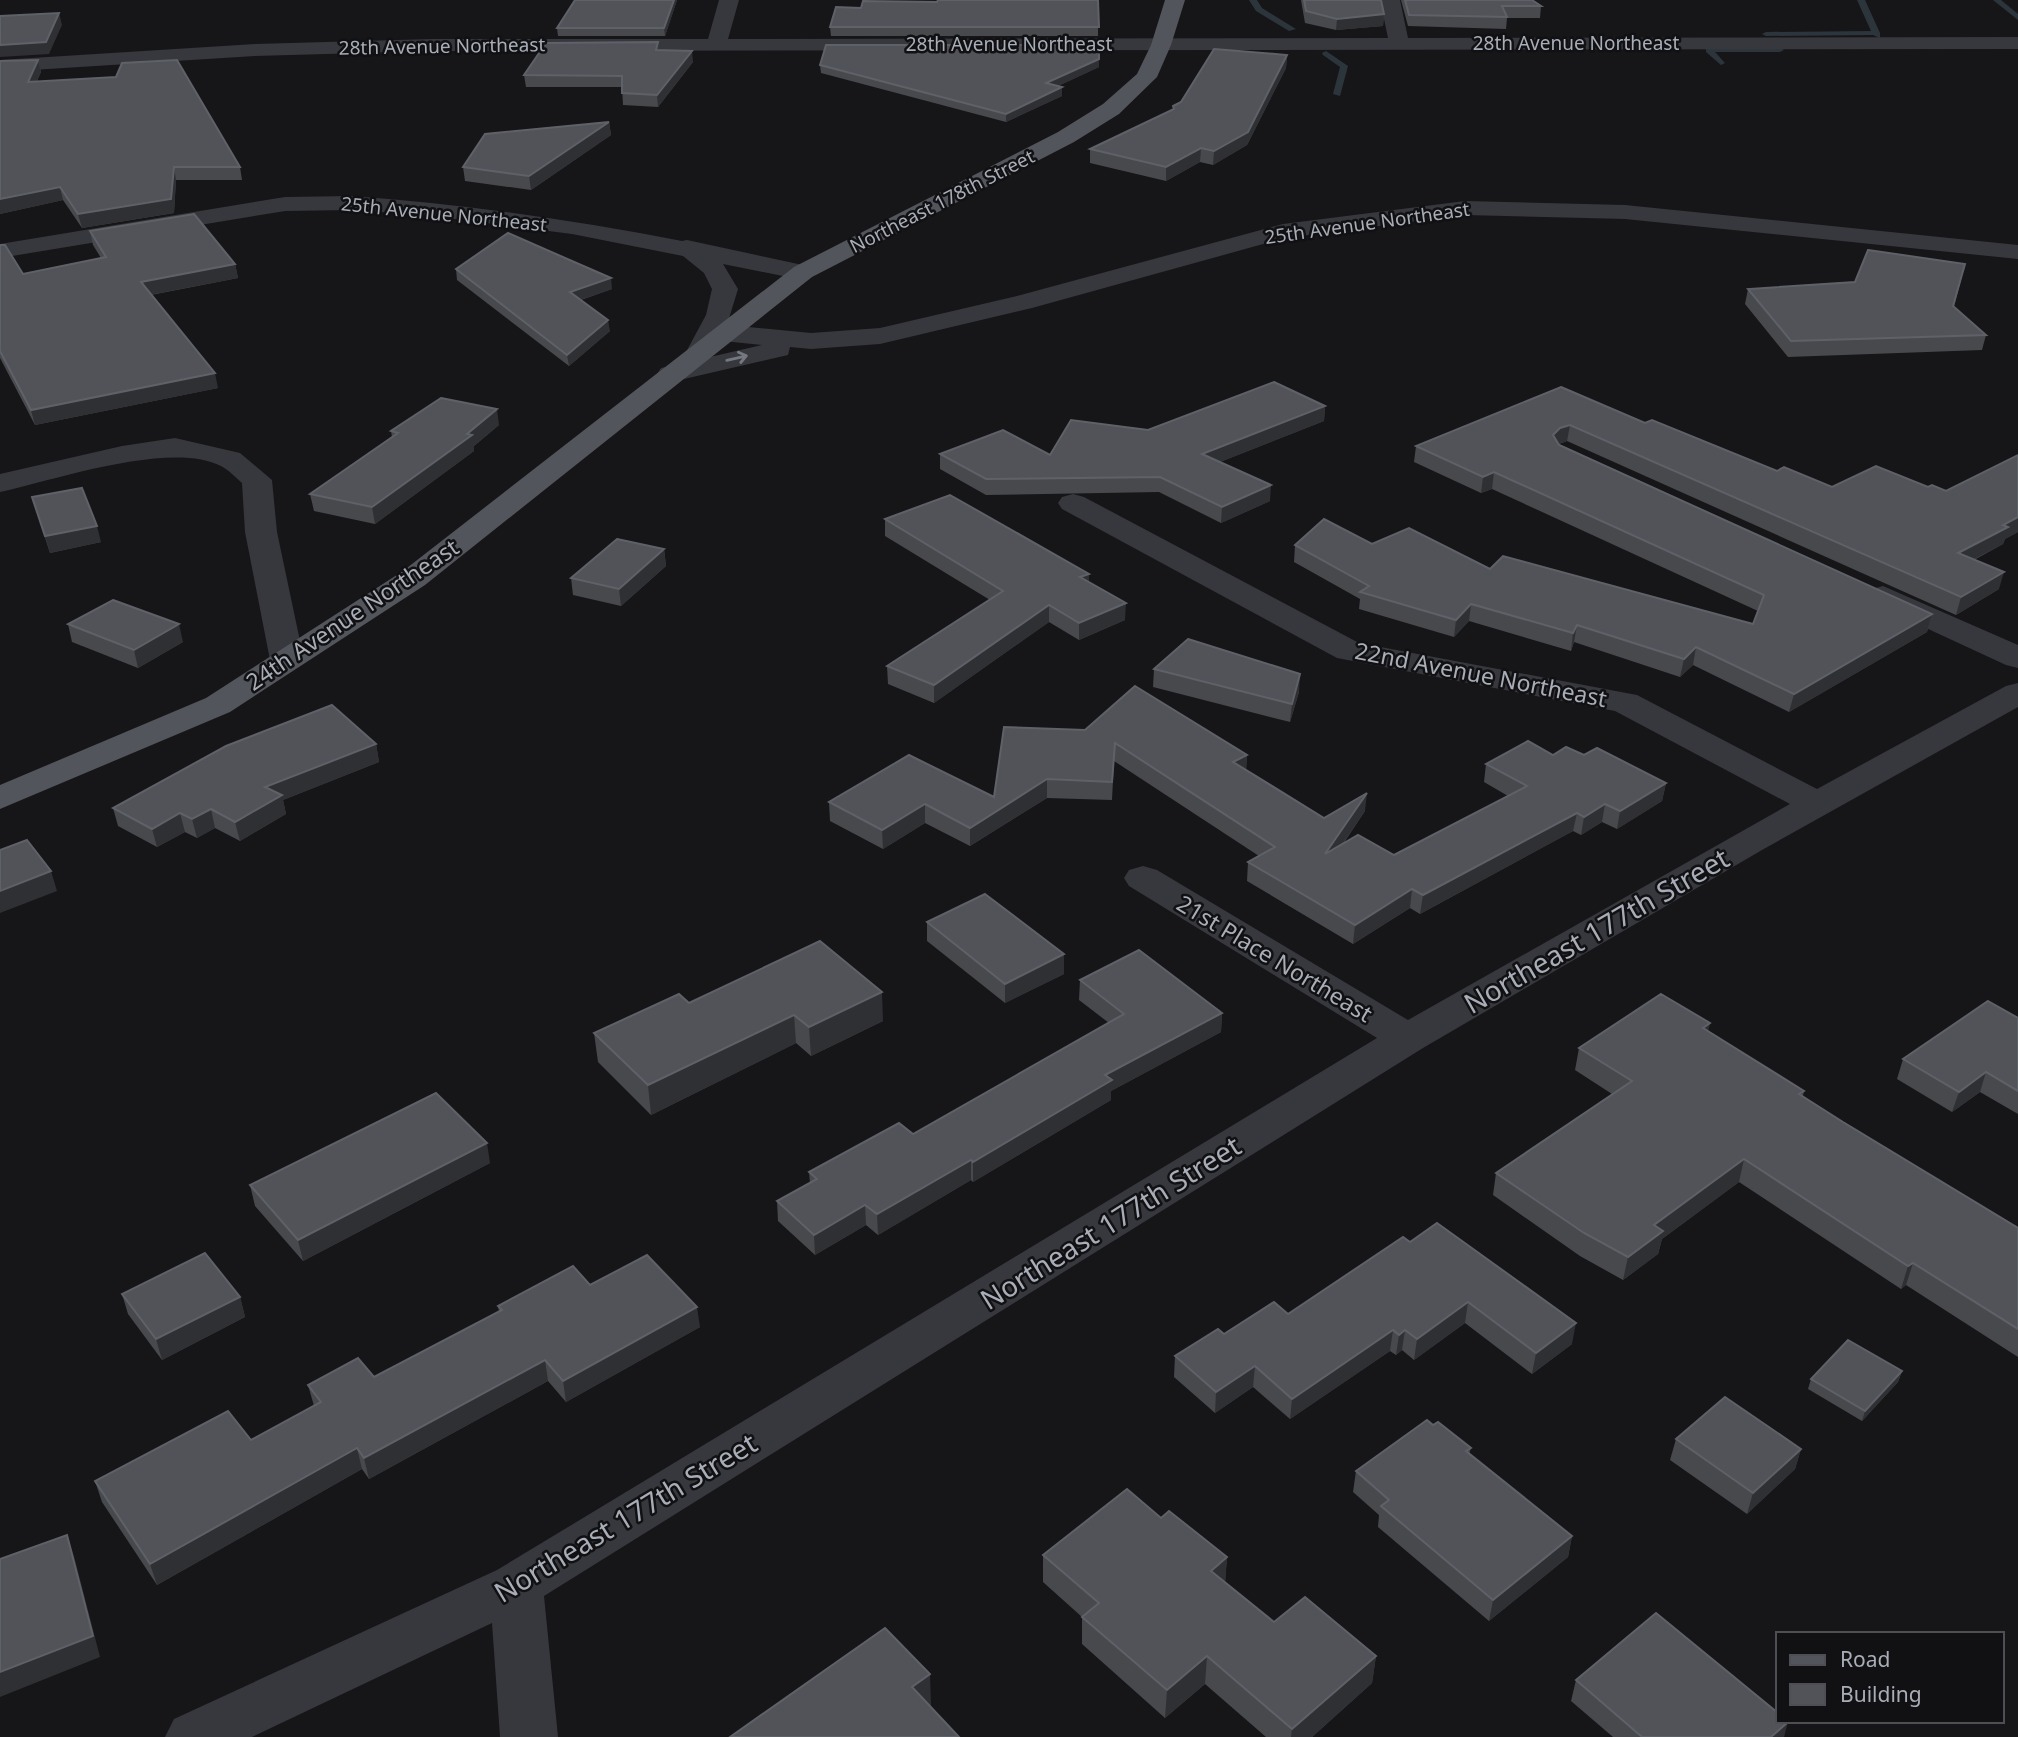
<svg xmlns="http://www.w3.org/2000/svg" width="2018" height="1737" viewBox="0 0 2018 1737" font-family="'Noto Sans',sans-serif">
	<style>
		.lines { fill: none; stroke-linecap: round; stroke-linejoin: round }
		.stream { fill: #2c353c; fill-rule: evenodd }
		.minor { fill: #37383d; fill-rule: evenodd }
		.major { fill: #53555c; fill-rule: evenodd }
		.wall { fill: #47494d }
		.shaded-wall { fill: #2f3033 }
		.building { fill: #525359; stroke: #5f6168; stroke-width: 2 }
		.oneway { stroke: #757881 }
		.labels { text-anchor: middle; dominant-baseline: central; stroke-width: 5; stroke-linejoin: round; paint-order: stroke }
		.far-street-label { font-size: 19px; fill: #a8adb8; stroke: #111113 }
		.street-label { font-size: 23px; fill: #a8adb8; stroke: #111113 }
		.near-street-label { font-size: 28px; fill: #a8adb8; stroke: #111113 }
	</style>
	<rect width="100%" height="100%" fill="#161618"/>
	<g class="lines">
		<g class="stream">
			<polygon points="1249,0 1257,0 1262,8 1296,29 1289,31 1256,11"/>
			<polygon points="1857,0 1865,0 1880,33 1880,38 1873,35 1766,36 1762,34 1766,32 1871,31"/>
			<polygon points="1993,0 2001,0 2018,14 2018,20"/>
			<polygon points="1706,48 1780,48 1784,50 1780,52 1715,52 1725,63 1721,65 1706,52"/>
			<polygon points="1326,51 1348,66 1340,96 1333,94 1340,67 1323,55 1322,53"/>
		</g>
		<g class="minor">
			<polygon points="719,0 739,0 728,39 1388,38 1380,0 1400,0 1408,38 2018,37 2018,49 433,51 255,56 0,72 0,60 255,44 433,39 708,39"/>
			<path d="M352 196C463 204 572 220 682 241L687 240 812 267 816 272 812 277 803 280 723 264 738 289 727 325 811 333 880 328 1017 296 1283 224 1465 201 1625 205 2018 245V259L1625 219 1465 215 1285 238 1032 308 880 344 811 349 790 347 788 355 671 382 661 380 657 374 661 368 698 360 690 358 686 352 706 315 712 289 704 273 683 256 572 234 424 215 352 210 285 211 0 258V244L285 197ZM720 340 723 341 762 345 710 357Z"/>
			<path d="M175 438 240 453 272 480 277 532 304 660 299 667 287 670 275 667 270 660 245 532 242 483C236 478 229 470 221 466 172 440 54 480 0 492V474L122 446Z"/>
			<polygon points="1073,494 1084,497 1359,643 1637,695 1817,789 2006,686 2018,683 2018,707 1762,850 1423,1048 544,1596 558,1737 500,1737 492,1623 252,1737 165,1737 174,1719 497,1570 1377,1038 1129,886 1124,878 1129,870 1143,866 1157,870 1408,1020 1790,804 1615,711 1337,658 1062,509 1058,503 1062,497"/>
			<polygon points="1883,586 2018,645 2018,668 2006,665 1872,603 1867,596 1872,589"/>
		</g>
		<polygon class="major" points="1165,0 1185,0 1171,45 1157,77 1119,114 1074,142 812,277 425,585 230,712 0,809 0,785 206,698 403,571 794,267 1058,132 1103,104 1137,74 1151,45"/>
	</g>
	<g class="wall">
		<polygon points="677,0 665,36 558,36 557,28"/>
		<polygon points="1098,0 1098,36 831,36 830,27 937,2"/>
		<polygon points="1301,0 1381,0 1384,14 1383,26 1336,30 1305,23"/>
		<polygon points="1401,0 1532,0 1541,6 1540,18 1507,18 1506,29 1408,26"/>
		<polygon points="659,50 693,62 658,107 623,105 622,87 526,87 524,75"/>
		<polygon points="1287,55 1286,68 1247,145 1213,165 1200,162 1166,181 1090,163 1090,149 1173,109 1173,106"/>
		<polygon points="38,60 41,72 37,81 240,167 242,180 176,180 174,213 82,228 63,200 0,214"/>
		<polygon points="820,65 1099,67 1058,86 1062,96 1006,122 821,73"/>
		<polygon points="609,122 611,135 531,190 465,181 463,167"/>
		<polygon points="90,231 235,264 238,278 151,295 218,388 35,425 0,358 0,245 23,274 101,258 93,245"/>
		<polygon points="1965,264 1954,307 1986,335 1982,350 1788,357 1745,304 1748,289 1855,282"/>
		<polygon points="456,269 612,289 581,300 610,331 569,366 457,280"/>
		<polygon points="1561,387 1645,423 1777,471 1832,487 1928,487 1946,491 2018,455 2018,532 2005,539 2003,544 1974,560 1999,589 1956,615 1567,441 1559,444 1932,614 1927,632 1789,712 1693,665 1680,677 1574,642 1571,651 1469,621 1454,637 1359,609 1360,599 1294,562 1295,545 1372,544 1753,624 1758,611 1492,489 1481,493 1414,462 1416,446"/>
		<polygon points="1325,406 1324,421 1220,462 1270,501 1221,523 1159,492 986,495 940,469 940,454 1050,455 1148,430"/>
		<polygon points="499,425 474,446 474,451 375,524 314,511 310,494 392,437 391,431"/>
		<polygon points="32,497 101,542 50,553"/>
		<polygon points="885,519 1089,582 1125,620 1079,640 1049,622 934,703 888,684 887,666 990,600 885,536"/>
		<polygon points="664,549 666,566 621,606 573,595 571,578"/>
		<polygon points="68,624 183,642 138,668 72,642"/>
		<polygon points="1154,669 1299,692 1290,722 1153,687"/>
		<polygon points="1004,727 1247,755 1246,770 1324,818 1365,811 1343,844 1394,855 1508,796 1484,782 1486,764 1553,755 1584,755 1666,783 1662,801 1617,829 1602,822 1581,835 1573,831 1420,914 1410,908 1353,944 1247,881 1248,862 1259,856 1114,761 1112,800 1047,798 970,846 925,823 883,849 830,821 829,802 994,797"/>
		<polygon points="376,744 379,762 283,800 286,814 240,841 215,828 197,838 185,832 157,847 118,826 113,808"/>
		<polygon points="927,922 1064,974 1005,1003 927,941"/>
		<polygon points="1080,980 1222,1013 1221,1032 1111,1091 1111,1100 973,1182 971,1180 878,1235 866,1225 815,1255 778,1221 777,1201 810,1183 809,1172 913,1134 1109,1023 1079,1000"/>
		<polygon points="689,1003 883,1021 811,1056 796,1043 651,1115 598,1062 594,1033"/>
		<polygon points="2018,1018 2018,1114 1980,1092 1952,1112 1897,1079 1903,1059"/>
		<polygon points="1708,1031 1804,1091 1803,1096 1843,1122 2018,1228 2018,1357 1906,1285 1901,1289 1739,1182 1662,1239 1658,1254 1623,1280 1580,1256 1493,1195 1496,1173 1612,1094 1575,1070 1579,1048"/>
		<polygon points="490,1163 303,1261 255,1206 250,1185"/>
		<polygon points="1410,1242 1572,1344 1532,1374 1465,1323 1414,1360 1402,1350 1396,1355 1390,1351 1290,1419 1253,1387 1215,1413 1174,1377 1175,1356 1224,1334 1288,1314"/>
		<polygon points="590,1285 700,1327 566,1402 548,1381 369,1479 362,1469 157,1585 102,1502 95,1481 251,1440 314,1406 308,1385 374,1377 499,1312 498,1306"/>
		<polygon points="122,1294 240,1297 245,1317 162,1360 128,1314"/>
		<polygon points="1902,1371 1898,1382 1862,1421 1808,1389 1811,1379"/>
		<polygon points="1433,1425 1471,1448 1469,1454 1572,1536 1568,1557 1489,1621 1378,1527 1379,1515 1353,1492 1356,1471"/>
		<polygon points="1676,1439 1801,1449 1795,1469 1747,1514 1670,1460"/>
		<polygon points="1161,1518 1227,1557 1225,1582 1274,1622 1376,1656 1372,1683 1312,1737 1266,1737 1205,1684 1165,1718 1082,1644 1082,1617 1043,1582 1043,1555"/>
		<polygon points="1576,1680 1784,1737 1613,1737 1571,1701"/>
	</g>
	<g class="shaded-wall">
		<polygon points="674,0 677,0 665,36 664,28"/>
		<polygon points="59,13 62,25 49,54 0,57 0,45"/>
		<polygon points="1384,14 1383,26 1336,30 1337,19"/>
		<polygon points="692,51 693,62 658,107 657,95"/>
		<polygon points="1287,55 1286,68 1247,145 1213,165 1214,151"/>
		<polygon points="1099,59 1099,67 1045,92 1046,83"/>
		<polygon points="38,60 41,72 31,94 28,82"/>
		<polygon points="1062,87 1062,96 1006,122 1006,114"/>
		<polygon points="609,122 611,135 531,190 529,176"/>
		<polygon points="1201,148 1200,162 1166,181 1166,167"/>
		<polygon points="174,167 176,180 174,213 82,228 78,214"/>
		<polygon points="60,187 63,200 0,214 0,199"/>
		<polygon points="235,264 238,278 144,296 141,282"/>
		<polygon points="611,278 612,289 571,303 570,292"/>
		<polygon points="608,320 610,331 569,366 567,355"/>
		<polygon points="215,373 218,388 35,425 31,410"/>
		<polygon points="1325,406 1324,421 1202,469 1202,454"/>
		<polygon points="497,409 499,425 474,446 474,451 375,524 372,507 467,434"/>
		<polygon points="1570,425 1567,441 1557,444 1553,435 1560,428"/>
		<polygon points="1494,472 1492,489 1481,493 1483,477"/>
		<polygon points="1271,485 1270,501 1221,523 1222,507"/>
		<polygon points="2018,517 2018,532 2005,539 2003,544 1953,570 1958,553 2003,525"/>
		<polygon points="97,526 101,542 50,553 45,536"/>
		<polygon points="664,549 666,566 621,606 619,589"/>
		<polygon points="2004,572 1999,589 1956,615 1961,597"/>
		<polygon points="1089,574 1089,591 1080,577"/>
		<polygon points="1126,603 1125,620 1079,640 1079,623"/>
		<polygon points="1471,604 1469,621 1454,637 1456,620"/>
		<polygon points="1049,605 1049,622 934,703 934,685"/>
		<polygon points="1932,614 1927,632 1789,712 1794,694"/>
		<polygon points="179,624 183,642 138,668 134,650"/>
		<polygon points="1577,625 1574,642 1571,651 1573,633"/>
		<polygon points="1696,647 1693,665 1680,677 1684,659"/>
		<polygon points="1300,674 1299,692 1290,722 1292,704"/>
		<polygon points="376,744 379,762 283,800 286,814 240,841 235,822 265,787"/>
		<polygon points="1247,755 1246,774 1233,762"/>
		<polygon points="1047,779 1047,798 970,846 970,828"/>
		<polygon points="1666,783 1662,801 1617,829 1620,811"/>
		<polygon points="1367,793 1365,811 1323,872 1325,854"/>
		<polygon points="925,804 925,823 883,849 882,830"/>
		<polygon points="1605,804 1602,822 1581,835 1584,817"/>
		<polygon points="211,809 215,828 197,838 192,819"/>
		<polygon points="180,813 185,832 157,847 152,829"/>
		<polygon points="1577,813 1573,831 1420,914 1423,895"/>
		<polygon points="51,871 57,891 0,913 0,891"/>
		<polygon points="1412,889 1410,908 1353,944 1355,925"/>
		<polygon points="1064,954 1064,974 1005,1003 1005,984"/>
		<polygon points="882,992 883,1021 811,1056 809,1027"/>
		<polygon points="1222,1013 1221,1032 1111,1091 1111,1100 973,1182 973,1162 1105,1075"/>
		<polygon points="794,1015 796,1043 651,1115 648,1085"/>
		<polygon points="1710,1023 1705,1045 1703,1028"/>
		<polygon points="1986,1072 1980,1092 1952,1112 1959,1092"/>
		<polygon points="487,1143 490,1163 303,1261 298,1240"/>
		<polygon points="1744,1159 1739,1182 1662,1239 1658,1254 1623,1280 1628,1257 1654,1225"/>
		<polygon points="971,1160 971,1180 878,1235 877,1214"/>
		<polygon points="865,1205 866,1225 815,1255 814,1235"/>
		<polygon points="1913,1263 1906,1285 1901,1289 1908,1266"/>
		<polygon points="240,1297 245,1317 162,1360 156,1339"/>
		<polygon points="1468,1302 1465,1323 1414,1360 1417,1339"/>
		<polygon points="697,1307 700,1327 566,1402 563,1381"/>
		<polygon points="1576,1323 1572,1344 1532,1374 1536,1353"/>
		<polygon points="1393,1330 1390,1351 1290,1419 1292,1399"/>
		<polygon points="1405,1330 1402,1350 1396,1355 1399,1335"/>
		<polygon points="545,1360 548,1381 369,1479 364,1458"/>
		<polygon points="1255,1366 1253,1387 1215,1413 1216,1392"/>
		<polygon points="1902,1371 1898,1382 1862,1421 1865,1411"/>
		<polygon points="357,1448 362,1469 157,1585 150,1564"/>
		<polygon points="1801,1449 1795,1469 1747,1514 1753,1493"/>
		<polygon points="67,1535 74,1556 100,1657 0,1697 0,1672"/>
		<polygon points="1572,1536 1568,1557 1489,1621 1493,1600"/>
		<polygon points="1227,1557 1225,1585 1211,1571"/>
		<polygon points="1207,1656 1205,1684 1165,1718 1167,1690"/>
		<polygon points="1376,1656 1372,1683 1312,1737 1291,1737 1292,1729"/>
		<polygon points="930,1674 931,1705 913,1718 912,1687"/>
		<polygon points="1788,1722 1784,1737 1771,1737"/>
	</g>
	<g class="building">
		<polygon points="575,0 674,0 664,28 557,28"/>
		<polygon points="938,0 1098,0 1099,27 830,27 836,7 861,8 863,1 937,2"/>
		<polygon points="1304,0 1381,0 1384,14 1337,19 1306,11"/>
		<polygon points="1405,0 1532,0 1541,6 1502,6 1507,17 1409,15"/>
		<polygon points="59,13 46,42 0,45 0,16"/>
		<polygon points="658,42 656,50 692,51 657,95 622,93 622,76 524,75 546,43"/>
		<polygon points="826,45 1099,45 1099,59 1046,83 1062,87 1006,114 820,65"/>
		<polygon points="1214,49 1287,55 1248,132 1214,151 1201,148 1166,167 1090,149 1174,109 1173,106 1181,102"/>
		<polygon points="38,60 28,82 116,77 122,63 177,60 240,167 174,167 171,199 78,214 60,187 0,199 0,61"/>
		<polygon points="609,122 529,176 463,167 485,134"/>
		<polygon points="194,214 235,264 141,282 215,373 31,410 0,351 0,245 5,245 23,274 106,257 90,231"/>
		<polygon points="508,233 611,278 570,292 608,320 567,355 456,269"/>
		<polygon points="1868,250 1965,264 1953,306 1986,335 1791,341 1748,289 1855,282"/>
		<polygon points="1274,382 1325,406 1202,454 1271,485 1222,507 1160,477 986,479 940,454 1003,430 1050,455 1071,420 1148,430"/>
		<polygon points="1561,387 1645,423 1652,420 1777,471 1784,467 1832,487 1876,466 1928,487 1932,485 1946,491 2018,455 2018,517 2003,525 2008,527 1958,553 2004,572 1961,597 1570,425 1560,428 1553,435 1559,445 1932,614 1794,694 1696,647 1684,659 1577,625 1573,633 1471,604 1456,620 1360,592 1369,586 1295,545 1324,519 1372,544 1409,528 1490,569 1503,556 1753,624 1764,595 1494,472 1483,477 1416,446"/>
		<polygon points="441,398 497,409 467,434 472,435 372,507 310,494 398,433 391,431"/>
		<polygon points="82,488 97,526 45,536 32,497"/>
		<polygon points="950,495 1089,574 1080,577 1126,603 1079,623 1049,605 934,685 887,666 1003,591 885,519"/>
		<polygon points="617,539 664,549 619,589 571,578"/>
		<polygon points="113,600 179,624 134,650 68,624"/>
		<polygon points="1188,639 1300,674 1292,704 1154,669"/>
		<polygon points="1135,686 1247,755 1233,762 1324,818 1367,793 1325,854 1358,835 1394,855 1527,786 1486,764 1528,741 1553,755 1566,747 1584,755 1597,748 1666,783 1620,811 1605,804 1584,817 1577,813 1423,895 1412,889 1355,925 1248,862 1275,847 1115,743 1112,782 1047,779 970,828 925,804 882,830 829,802 909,755 994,797 1004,727 1085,730"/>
		<polygon points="332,705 376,744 265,787 282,795 235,822 211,809 192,819 180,813 152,829 113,808 226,746"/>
		<polygon points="27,840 51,871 0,891 0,850"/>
		<polygon points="985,894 1064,954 1005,984 927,922"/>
		<polygon points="820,941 882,992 809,1027 794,1015 648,1085 594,1033 679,994 689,1003"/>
		<polygon points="1139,950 1222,1013 1105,1075 1112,1080 973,1162 971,1160 877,1214 865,1205 814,1235 777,1201 817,1179 809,1172 899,1123 913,1134 1124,1014 1080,980"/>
		<polygon points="1661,994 1710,1023 1703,1028 1804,1091 1799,1094 1843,1122 2018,1228 2018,1329 1913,1263 1908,1266 1744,1159 1654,1225 1663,1231 1628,1257 1584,1233 1496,1173 1632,1081 1579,1048"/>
		<polygon points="1988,1001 2018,1018 2018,1091 1986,1072 1959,1092 1903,1059"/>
		<polygon points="436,1093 487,1143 298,1240 250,1185"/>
		<polygon points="1437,1223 1576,1323 1536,1353 1468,1302 1417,1339 1405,1330 1399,1335 1393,1330 1292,1399 1255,1366 1216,1392 1175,1356 1218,1329 1224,1334 1274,1302 1288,1314 1403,1237 1410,1242"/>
		<polygon points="205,1253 240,1297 156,1339 122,1294"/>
		<polygon points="647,1255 697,1307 563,1381 545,1360 364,1458 357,1448 150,1564 95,1481 228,1411 251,1440 321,1402 308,1385 358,1358 374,1377 502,1310 498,1306 573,1266 590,1285"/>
		<polygon points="1848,1340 1902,1371 1865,1411 1811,1379"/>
		<polygon points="1725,1397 1801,1449 1753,1493 1676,1439"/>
		<polygon points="1427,1420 1433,1425 1438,1422 1471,1448 1466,1451 1572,1536 1493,1600 1381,1506 1389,1500 1356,1471"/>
		<polygon points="1127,1489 1161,1518 1169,1511 1227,1557 1211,1571 1274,1622 1305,1597 1376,1656 1292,1729 1207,1656 1167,1690 1082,1617 1099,1603 1043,1555"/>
		<polygon points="67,1535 93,1636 0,1672 0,1559"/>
		<polygon points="1656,1613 1778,1713 1778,1721 1788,1722 1771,1737 1642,1737 1576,1680"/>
		<polygon points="885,1628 930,1674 912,1687 959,1737 730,1737"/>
	</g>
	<defs><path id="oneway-shaft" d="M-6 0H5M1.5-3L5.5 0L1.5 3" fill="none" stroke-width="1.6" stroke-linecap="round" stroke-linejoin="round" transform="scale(1.75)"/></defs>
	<use class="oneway" href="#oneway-shaft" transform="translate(737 358) rotate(-13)"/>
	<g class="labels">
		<g class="far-street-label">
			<text x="1576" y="43">28th Avenue Northeast</text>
			<text x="1009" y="44">28th Avenue Northeast</text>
			<text transform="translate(442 46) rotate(-1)">28th Avenue Northeast</text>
			<text transform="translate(942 201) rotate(-27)">Northeast 178th Street</text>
			<text transform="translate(444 214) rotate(6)">25th Avenue Northeast</text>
			<text transform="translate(1367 223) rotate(-8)">25th Avenue Northeast</text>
		</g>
		<g class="street-label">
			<text transform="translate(352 614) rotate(-34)">24th Avenue Northeast</text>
			<text transform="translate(1481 674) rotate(11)">22nd Avenue Northeast</text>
			<text transform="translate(1275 958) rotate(31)">21st Place Northeast</text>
		</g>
		<g class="near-street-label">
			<text transform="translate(1596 930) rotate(-30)">Northeast 177th Street</text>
			<text transform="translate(1110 1222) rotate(-32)">Northeast 177th Street</text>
			<text transform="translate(625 1517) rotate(-31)">Northeast 177th Street</text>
		</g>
	</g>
	<rect x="1776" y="1632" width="228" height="91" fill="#111113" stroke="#4d4f55" stroke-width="2"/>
	<rect x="1790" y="1655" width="35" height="10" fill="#53555c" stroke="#4d4f55" stroke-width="2"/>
	<text x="1840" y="1667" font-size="21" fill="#a8adb8">Road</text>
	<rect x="1790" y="1684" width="35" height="21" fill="#525359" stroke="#4d4f55" stroke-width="2"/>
	<text x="1840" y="1702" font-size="21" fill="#a8adb8">Building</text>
</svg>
